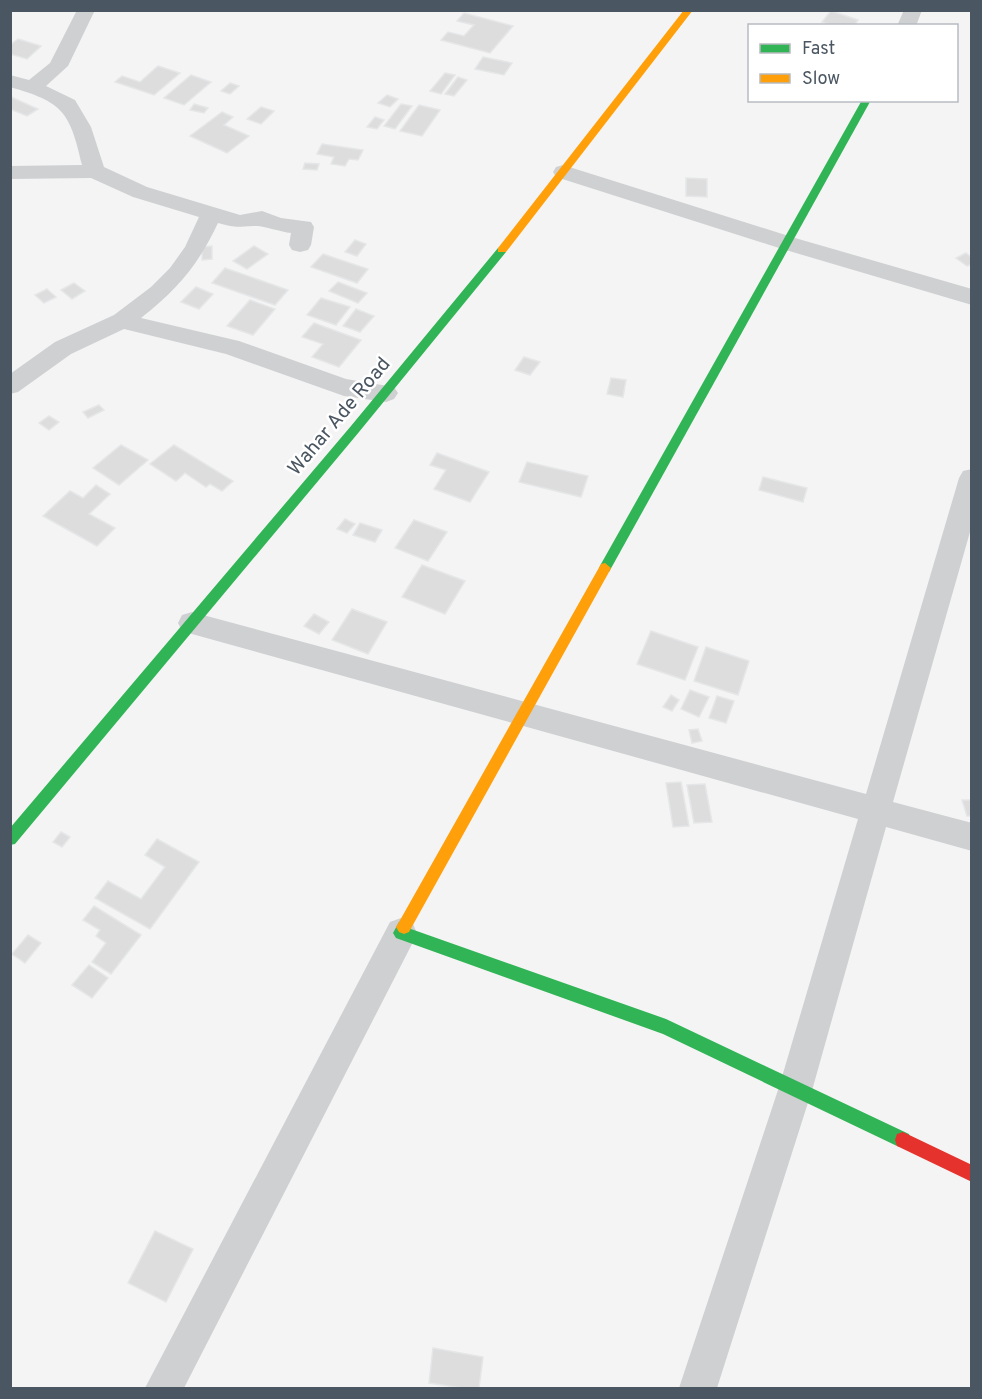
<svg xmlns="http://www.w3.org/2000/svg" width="982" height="1399" viewBox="0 0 982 1399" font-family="Overpass,sans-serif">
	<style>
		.building { fill: #ddddde; stroke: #e5e6e7; stroke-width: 1.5 }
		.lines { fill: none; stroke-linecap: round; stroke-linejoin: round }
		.street { fill: #ced0d2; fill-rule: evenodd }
		.fast { fill: #30b455; fill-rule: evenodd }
		.slow { fill: #ff9f0a; fill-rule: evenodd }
		.jam { fill: #e5322d; fill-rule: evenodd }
		.labels { text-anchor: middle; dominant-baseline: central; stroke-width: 5; stroke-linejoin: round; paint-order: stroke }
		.street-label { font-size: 20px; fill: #4a5661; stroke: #fff }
	</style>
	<rect width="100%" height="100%" fill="#f4f4f4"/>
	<g class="building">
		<polygon points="831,11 858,20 854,26 834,26 822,22"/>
		<polygon points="464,13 513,26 490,53 441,40 448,32 464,36 474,25 457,21"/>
		<polygon points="18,39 41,46 27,59 10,54 10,45"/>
		<polygon points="483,57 512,63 504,75 475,69"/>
		<polygon points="158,66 180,73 154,95 115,82 122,76 140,82"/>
		<polygon points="445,73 455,75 441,94 430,91"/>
		<polygon points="191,75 211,82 184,105 164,98"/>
		<polygon points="458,77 467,80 454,96 445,94"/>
		<polygon points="230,83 239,86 230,94 221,91"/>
		<polygon points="387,95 398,99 390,107 378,103"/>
		<polygon points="10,98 11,97 38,109 27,116 10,109"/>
		<polygon points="194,104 208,108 204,113 190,110"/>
		<polygon points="401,104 412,106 395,129 384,126"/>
		<polygon points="419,105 440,110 422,136 400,131"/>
		<polygon points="261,107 274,111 261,124 247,119"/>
		<polygon points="222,112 233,117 224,125 249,136 227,153 190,136"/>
		<polygon points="375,117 384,120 377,129 367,127"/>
		<polygon points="322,144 363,150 358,160 349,159 345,166 331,164 334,157 317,154"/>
		<polygon points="305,163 319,164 317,170 303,169"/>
		<polygon points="686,178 707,179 707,197 686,196"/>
		<polygon points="355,240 366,244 357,256 345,252"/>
		<polygon points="212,246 212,259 202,260 202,247"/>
		<polygon points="254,246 268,254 247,269 233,261"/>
		<polygon points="966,253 972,258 972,264 967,266 956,258"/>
		<polygon points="323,254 368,269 357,283 311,267"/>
		<polygon points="225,268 288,290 275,305 212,283"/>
		<polygon points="338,282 367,293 358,303 329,291"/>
		<polygon points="74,283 85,291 72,299 61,290"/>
		<polygon points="196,287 213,294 199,309 181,302"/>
		<polygon points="47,289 56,297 44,303 35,295"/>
		<polygon points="321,298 350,307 336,325 307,315"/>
		<polygon points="250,300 275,309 253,335 227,326"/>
		<polygon points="356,309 374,316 360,332 343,326"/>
		<polygon points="314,323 361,340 339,367 312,357 323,344 302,337"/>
		<polygon points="524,357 540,362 530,375 515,370"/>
		<polygon points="611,378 626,380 623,397 607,394"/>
		<polygon points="99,405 104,410 88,418 83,412"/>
		<polygon points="49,416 59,422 49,430 39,423"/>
		<polygon points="121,445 148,460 119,485 93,468"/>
		<polygon points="174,445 233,481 222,491 210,484 206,487 185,473 176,481 150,464"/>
		<polygon points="437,453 489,472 470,502 434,489 446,470 430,465"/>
		<polygon points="527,462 588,476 581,497 519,482"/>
		<polygon points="763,477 807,488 803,502 759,490"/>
		<polygon points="96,485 110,494 89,514 115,528 97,546 43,516 70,491 83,498"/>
		<polygon points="345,519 355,524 347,533 337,529"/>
		<polygon points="414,520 447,532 428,561 395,548"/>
		<polygon points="360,523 382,530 375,542 353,535"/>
		<polygon points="422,565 465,581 445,614 402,597"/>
		<polygon points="352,609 387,622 368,654 332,640"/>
		<polygon points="314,614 329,622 319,634 304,626"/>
		<polygon points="651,631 698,647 685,680 637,664"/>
		<polygon points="706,647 749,661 738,695 694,681"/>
		<polygon points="690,690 709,697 699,717 681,709"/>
		<polygon points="671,695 679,700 672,711 663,707"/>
		<polygon points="717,696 734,701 726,723 709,718"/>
		<polygon points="698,729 702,741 692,743 689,730"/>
		<polygon points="681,782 689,826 673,827 666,783"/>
		<polygon points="705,784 712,822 694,823 687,785"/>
		<polygon points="962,800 972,800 972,816 967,816"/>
		<polygon points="61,832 70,837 62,847 53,842"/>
		<polygon points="157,839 199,862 150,929 95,898 108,881 141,899 165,867 145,855"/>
		<polygon points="94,906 141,935 111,974 92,962 106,943 96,936 100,930 83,920"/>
		<polygon points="28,935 41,943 25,963 12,954"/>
		<polygon points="89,965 108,978 92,998 72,985"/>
		<polygon points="155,1231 193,1249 166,1302 128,1283"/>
		<polygon points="433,1348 483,1357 479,1388 462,1388 429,1383"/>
	</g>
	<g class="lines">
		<g class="street">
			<path d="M77 10H95L68 66 46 86 75 100 91 127 104 167 147 187 240 215 262 211 281 218 311 222 314 227 311 245 308 250 300 252 292 250 289 245 291 233C281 232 264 226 257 226 238 226 239 229 218 223 198 265 178 289 141 318L239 341 346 379 394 387 398 393 394 399 386 402 344 396 226 354 124 329 71 354 18 392 10 394V374L55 342 114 315 151 287 170 268 185 247 199 217 133 197 91 178 10 179V166L82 165C70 112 63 102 10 87V75L29 80 50 63Z"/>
			<polygon points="904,10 922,10 916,26 897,26"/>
			<polygon points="563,165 795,238 972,289 972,305 779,248 556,177 553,172 556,167"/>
			<polygon points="972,469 972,525 893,802 972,823 972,851 886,827 813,1087 717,1388 679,1388 779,1087 858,819 192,634 182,631 178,623 182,615 192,612 866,794 959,478 963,471"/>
			<polygon points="401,918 412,922 417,933 412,944 184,1388 145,1388 390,922"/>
		</g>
		<g class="fast">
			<polygon points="862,100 871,100 609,572 601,572 599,568 601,564"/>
			<polygon points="502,247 506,248 506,252 359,432 15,844 10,845 10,828 351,426 498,248"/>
			<polygon points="404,920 409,922 411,929 666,1019 909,1134 911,1140 909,1146 903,1148 897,1146 663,1034 396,938 393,933 399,922"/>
		</g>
		<g class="slow">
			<polygon points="684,10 693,10 506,252 498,252 498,248"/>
			<polygon points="605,563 611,568 609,572 409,932 404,934 399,932 396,927 399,922 601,564"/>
		</g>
		<polygon class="jam" points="903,1132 972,1165 972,1182 897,1146 895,1140 897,1134"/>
	</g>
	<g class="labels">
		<g class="street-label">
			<text transform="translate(340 417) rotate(-50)">Wahar Ade Road</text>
		</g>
	</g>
	<rect width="982" height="1399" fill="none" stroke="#4a5661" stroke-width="24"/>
	<rect x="748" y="24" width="210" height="78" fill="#ffffff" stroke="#b7bbc0" stroke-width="1.5"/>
	<rect x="760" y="44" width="30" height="9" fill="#30b455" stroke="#b7bbc0" stroke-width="1.5"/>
	<text x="802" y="54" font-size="18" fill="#4a5661">Fast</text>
	<rect x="760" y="74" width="30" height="9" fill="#ff9f0a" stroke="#b7bbc0" stroke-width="1.5"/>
	<text x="802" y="84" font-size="18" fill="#4a5661">Slow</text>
</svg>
